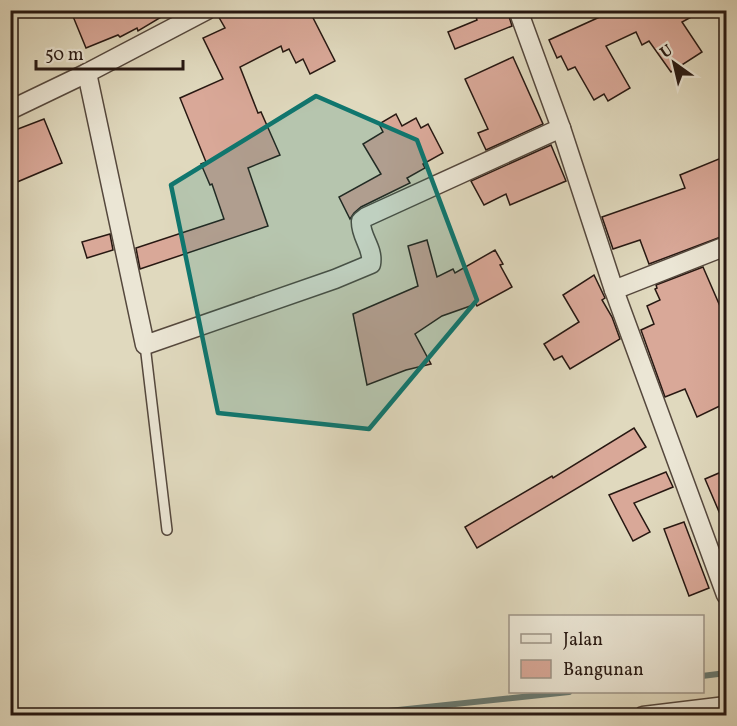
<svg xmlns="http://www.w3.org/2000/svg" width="737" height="726" viewBox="0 0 737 726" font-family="Vollkorn,serif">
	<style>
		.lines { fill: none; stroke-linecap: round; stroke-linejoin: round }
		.stream { stroke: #687971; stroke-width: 6 }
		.building { fill: #d9a898; stroke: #271812; stroke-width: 1.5 }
		.service-casing { stroke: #55483d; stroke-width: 12 }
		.minor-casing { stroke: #55483d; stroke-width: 21 }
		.service { stroke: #ebe6d5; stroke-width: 9 }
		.minor { stroke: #ebe6d5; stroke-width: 18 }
		.marked { fill: #0f766e; fill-opacity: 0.2; stroke: #0f766e; stroke-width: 4.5; stroke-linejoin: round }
	</style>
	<rect width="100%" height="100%" fill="#e0d9be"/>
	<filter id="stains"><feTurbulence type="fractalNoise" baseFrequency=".00333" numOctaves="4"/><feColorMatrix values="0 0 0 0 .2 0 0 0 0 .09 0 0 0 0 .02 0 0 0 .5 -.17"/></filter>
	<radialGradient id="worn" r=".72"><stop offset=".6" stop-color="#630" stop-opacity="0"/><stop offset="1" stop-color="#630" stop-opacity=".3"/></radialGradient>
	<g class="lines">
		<g class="stream">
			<polyline points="702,676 726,673"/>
			<polyline points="341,716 569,692"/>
		</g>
	</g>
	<g class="building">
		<polygon points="81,10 173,10 138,31 137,28 120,37 118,35 86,48 72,14"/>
		<polygon points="218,10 309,10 335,61 310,74 303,59 296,63 289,49 283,52 281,46 240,67 258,113 261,112 280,155 248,168 268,226 140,269 136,248 224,219 212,184 210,185 201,164 206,162 180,98 223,79 203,38 225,28 217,14"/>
		<polygon points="474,10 507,10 512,26 455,49 448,32 477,20"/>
		<polygon points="602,10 704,10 682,22 702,52 671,72 649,41 642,45 636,32 606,46 630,88 608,101 604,94 594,100 575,67 568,70 561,56 557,58 549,40 604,15"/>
		<polygon points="513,57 543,124 486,150 478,133 488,129 465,79"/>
		<polygon points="396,114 402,126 416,118 421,128 428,124 443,153 423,164 425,168 407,178 410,183 361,207 354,213 350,219 339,197 381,174 363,144 383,132 379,124"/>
		<polygon points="44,119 62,163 10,185 10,132"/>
		<polygon points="551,145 566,181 510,205 506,194 484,205 471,181"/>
		<polygon points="726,156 726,235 649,264 640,240 613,249 602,217 685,188 680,175"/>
		<polygon points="110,234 113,250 87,258 82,242"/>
		<polygon points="427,240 437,277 453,269 455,273 495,250 503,264 500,265 512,287 477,306 476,304 442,316 415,334 431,364 406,370 367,385 353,314 418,286 408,246"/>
		<polygon points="703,267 726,320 726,403 697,417 685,389 665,397 641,330 654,324 647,306 660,300 655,289 657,288 656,285"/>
		<polygon points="594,275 605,298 602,300 612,317 620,339 570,369 562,356 554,360 544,344 579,322 563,295"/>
		<polygon points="634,428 646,447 477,548 465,527 552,476 553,478"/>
		<polygon points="726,470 726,528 705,479"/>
		<polygon points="666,472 673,487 634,503 650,532 633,541 609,495"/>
		<polygon points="684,522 709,588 689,596 664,529"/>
	</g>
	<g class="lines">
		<g class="service-casing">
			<polyline id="service" points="145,345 167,530"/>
		</g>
		<g class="minor-casing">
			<g id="minor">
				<polyline points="518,10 561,128 614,290 726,595"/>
				<path d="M87 73 145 345 335 279 371 264C374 248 360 237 361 221L366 217 561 128"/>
				<polyline points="10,110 87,73 207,10"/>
				<polyline points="614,290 726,246"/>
				<polyline points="643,716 726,706"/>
			</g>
		</g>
		<use href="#service" class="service"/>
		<use href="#minor" class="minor"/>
	</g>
	<path class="marked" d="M316 96 417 140 477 300 369 429 218 413 171 185Z"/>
	<rect width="737" height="726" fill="none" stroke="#e0d9be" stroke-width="36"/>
	<rect x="12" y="12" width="713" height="702" fill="none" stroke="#271812" stroke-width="3"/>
	<rect x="18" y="18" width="701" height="690" fill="none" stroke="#271812" stroke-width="1.5"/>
	<rect x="509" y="615" width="195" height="78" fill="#ebe6d5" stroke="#9d9487" stroke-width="1.5"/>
	<rect x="521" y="634" width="30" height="9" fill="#ebe6d5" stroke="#9d9487" stroke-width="1.5"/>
	<text x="563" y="645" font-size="18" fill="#271812">Jalan</text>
	<rect x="521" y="660" width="30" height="18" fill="#d9a898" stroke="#9d9487" stroke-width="1.5"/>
	<text x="563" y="675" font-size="18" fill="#271812">Bangunan</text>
	<g transform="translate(674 63) rotate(326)" stroke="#ebe6d5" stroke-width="4.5" paint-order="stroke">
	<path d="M0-4.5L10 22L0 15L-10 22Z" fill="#271812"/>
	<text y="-9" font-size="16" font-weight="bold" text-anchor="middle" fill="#271812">U</text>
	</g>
	<path d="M36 60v9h147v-9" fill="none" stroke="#271812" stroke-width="3"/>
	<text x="45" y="60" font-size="18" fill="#271812" stroke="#ebe6d5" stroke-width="4.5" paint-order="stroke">50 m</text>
	<rect width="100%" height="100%" filter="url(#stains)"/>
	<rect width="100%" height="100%" fill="url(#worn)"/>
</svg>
